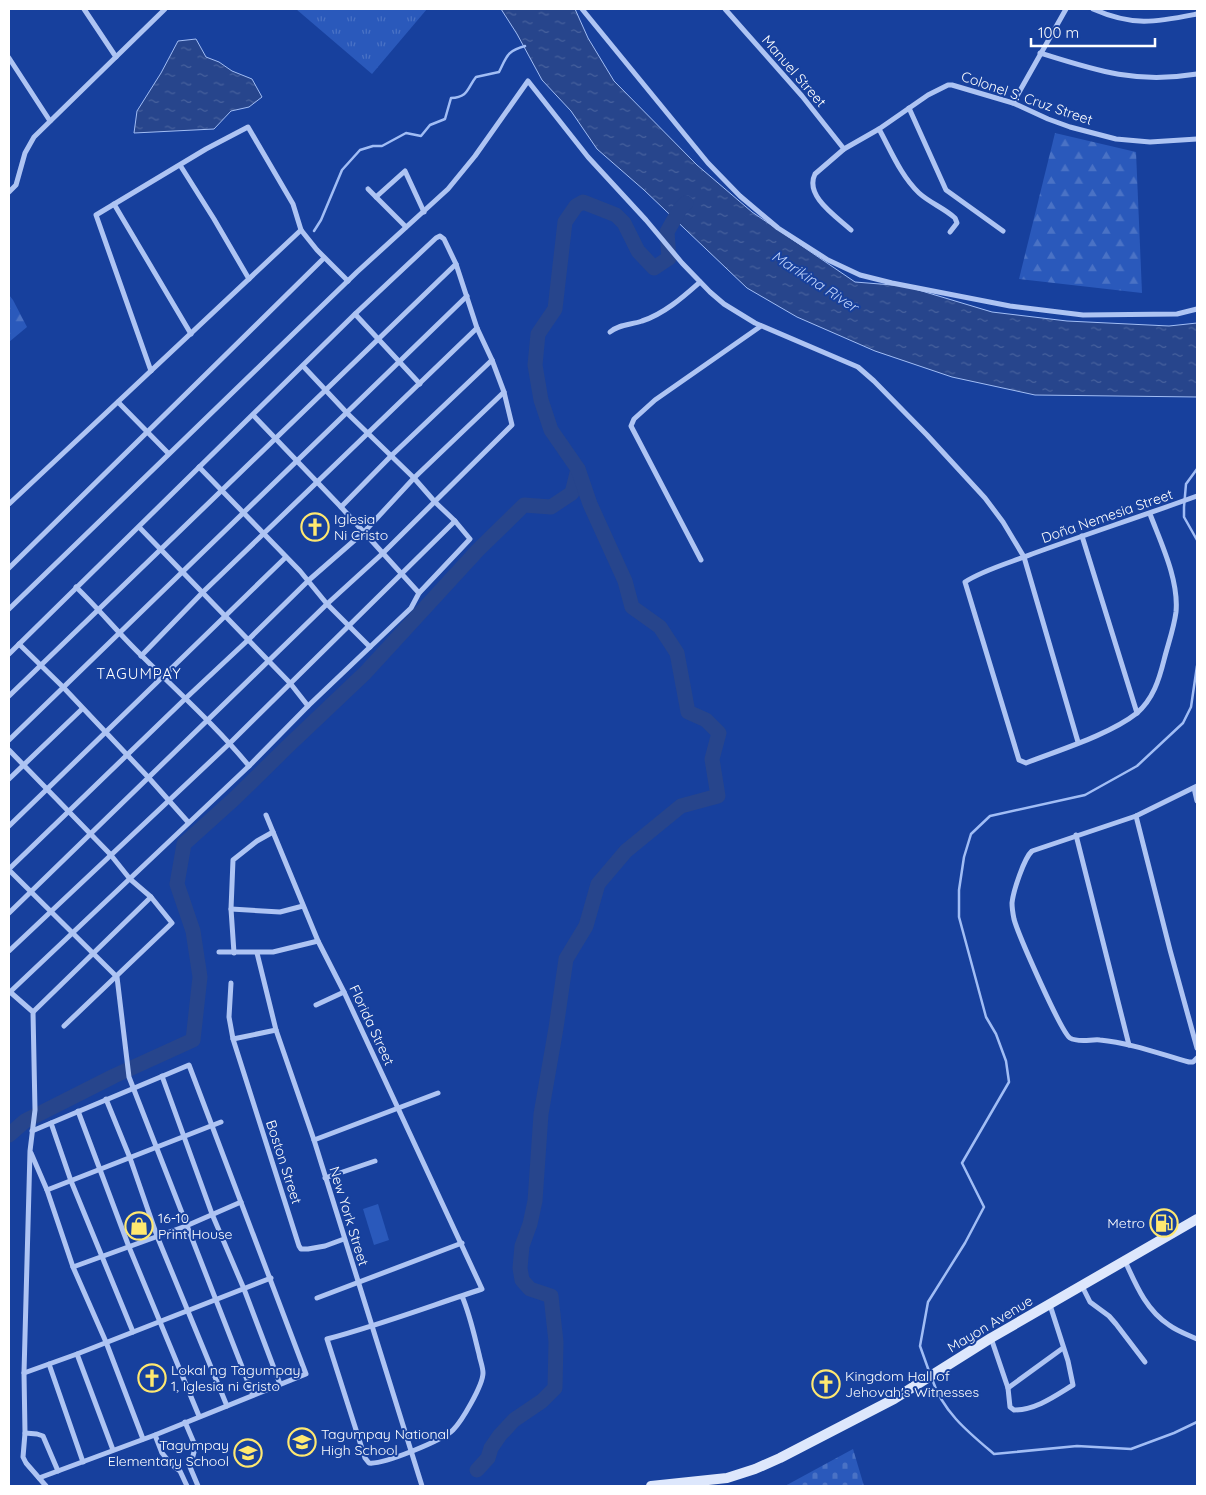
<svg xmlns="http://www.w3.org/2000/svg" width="1206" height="1495" viewBox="0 0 1206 1495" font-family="Quicksand,sans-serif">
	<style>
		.grass { fill: url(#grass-tufts) }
		.forest { fill: url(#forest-firs) }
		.cemetery { fill: url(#cemetery-stones) }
		.pitch { fill: #2a59bb }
		.water { fill: url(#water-ripples); stroke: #a1bdf5 }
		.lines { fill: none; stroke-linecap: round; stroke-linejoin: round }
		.stream { stroke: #a1bdf5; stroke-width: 2.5 }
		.river { stroke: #27458c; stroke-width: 15 }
		.street { stroke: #aec4f3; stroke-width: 5 }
		.secondary { stroke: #dde7fc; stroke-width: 10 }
		.labels { text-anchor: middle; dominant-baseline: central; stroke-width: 4; stroke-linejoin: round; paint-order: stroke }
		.street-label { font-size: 14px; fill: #fff; stroke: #17409d }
		.poi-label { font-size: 14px; fill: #fff; stroke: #17409d; text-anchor: start }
		.water-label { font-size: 15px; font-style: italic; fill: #bbcff9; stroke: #17409d }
		.neighbourhood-label { font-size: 15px; letter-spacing: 1px; fill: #fff; stroke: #17409d }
	</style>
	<defs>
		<pattern id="grass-tufts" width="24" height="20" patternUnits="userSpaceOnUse" patternTransform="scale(1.25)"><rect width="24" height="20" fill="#2a59bb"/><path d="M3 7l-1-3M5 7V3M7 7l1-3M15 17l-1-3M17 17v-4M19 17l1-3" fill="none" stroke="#4a72c5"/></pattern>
		<pattern id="forest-firs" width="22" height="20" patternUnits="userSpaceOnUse" patternTransform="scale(1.25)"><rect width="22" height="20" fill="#2a59bb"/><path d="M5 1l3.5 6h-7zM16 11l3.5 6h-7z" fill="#4a72c5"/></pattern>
		<pattern id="cemetery-stones" width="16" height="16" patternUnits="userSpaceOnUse" patternTransform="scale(1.25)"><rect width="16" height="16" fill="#2a59bb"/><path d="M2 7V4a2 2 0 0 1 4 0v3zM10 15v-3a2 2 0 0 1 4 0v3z" fill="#4a72c5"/></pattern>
		<pattern id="water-ripples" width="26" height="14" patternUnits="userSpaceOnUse" patternTransform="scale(1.25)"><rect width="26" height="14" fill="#27458c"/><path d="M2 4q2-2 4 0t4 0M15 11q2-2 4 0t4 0" fill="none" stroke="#47619d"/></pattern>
	</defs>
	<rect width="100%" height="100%" fill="#17409d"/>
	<polygon class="grass" points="296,9 427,9 372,74"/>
	<g class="forest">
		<polygon points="1055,133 1136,152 1142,293 1019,279"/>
		<polygon points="9,295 13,300 27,327 9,342"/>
	</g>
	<polygon class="cemetery" points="853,1449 864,1486 785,1486"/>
	<polygon class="pitch" points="378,1204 389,1240 374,1245 363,1209"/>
	<g class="water">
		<polygon points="501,9 575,9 588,38 614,81 697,165 752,212 855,282 905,286 992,312 1067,321 1169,326 1197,323 1197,397 1035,395 952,377 875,351 797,317 747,288 644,190 597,149 571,111 542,80 517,34"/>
		<polygon points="196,39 206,57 219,62 232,71 252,79 262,97 249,107 231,111 214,129 134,133 137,111 161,73 178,41"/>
	</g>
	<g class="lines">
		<g class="stream">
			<path d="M314 231 321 220 342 170 360 150 373 146H382L406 133 421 136 430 125 445 119 451 98C469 97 467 88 476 77L499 72C507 56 507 51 525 46"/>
			<polyline points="1197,469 1186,484 1184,507 1184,517 1197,540"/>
			<polyline points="930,1374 920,1346 928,1302 965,1243 984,1207 962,1163 1009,1082 1006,1061 996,1034 986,1017 959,917 959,890 964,857 971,834 990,816 1085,795 1137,766 1183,723 1191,707 1197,666"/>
			<path d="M932 1379C943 1412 968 1432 994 1454L1077 1446 1131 1449 1174 1433 1197 1422"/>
		</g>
		<g class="river">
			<polyline points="9,1135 25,1121 114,1076 193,1040 200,977 193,931 177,884 184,844 234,799 286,748 365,673 478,550 524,505 551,507 572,493 578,469"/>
			<polyline points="477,1470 488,1458 491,1448 500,1435 514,1420 542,1401 555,1388 556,1342 551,1296 530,1289 522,1280 520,1268 522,1246 530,1224 535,1201 541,1114 556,1028 566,959 586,926 598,884 626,851 681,806 718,796 712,759 719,733 706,720 688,712 677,653 660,627 632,607 625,581 590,504 578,469 551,430 541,400 535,365 538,334 555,309 565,222 576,206 583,202 616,215 624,223 638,251 654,268 669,258 667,232 680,209 686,203"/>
		</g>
		<g class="street">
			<polyline points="84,9 116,57"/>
			<polyline points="582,9 708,163 740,196 778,228 828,260 860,275 892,283 1010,306 1083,315 1177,314 1197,309"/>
			<polyline points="725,9 802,96 844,149"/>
			<path d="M1093 9C1134 27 1156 22 1197 14"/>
			<path d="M1040 53C1097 71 1136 84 1197 74"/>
			<polyline points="9,58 50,121"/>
			<polyline points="1013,103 1066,9"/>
			<polyline points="909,108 946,190 1003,231"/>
			<path d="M879 129C891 151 901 176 919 193 930 203 944 208 955 218L957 223 950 232"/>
			<polyline points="180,165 214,219 249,279"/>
			<polyline points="368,189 406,227"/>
			<polyline points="9,192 16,185 25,153 34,137 165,9"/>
			<polyline points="376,197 405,171 424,212"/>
			<polyline points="114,204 191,334"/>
			<path d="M851 230C837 217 804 196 815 174L844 149 879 129 928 95 948 85H952L1013 103 1048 119 1070 127 1116 139 1150 142 1197 139"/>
			<polyline points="355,314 420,384"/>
			<path d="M610 332C619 324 631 325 642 321 664 314 683 297 700 282"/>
			<polyline points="151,371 96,215 206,149 248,127 293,204 301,230 317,250 348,281"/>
			<polyline points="118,402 168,453"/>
			<polyline points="253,415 341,507 419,593"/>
			<polyline points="199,467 300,571 327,604 370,647"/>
			<polyline points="9,504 301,230"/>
			<polyline points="341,507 392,455 492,360"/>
			<path d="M1150 514C1161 543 1179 580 1176 612 1174 628 1168 644 1164 660 1159 680 1153 699 1137 713 1109 735 1059 750 1026 763L1019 760 965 582C983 570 1012 562 1032 554 1087 534 1142 516 1197 496"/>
			<polyline points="139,527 290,683 308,706"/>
			<polyline points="1082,536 1137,713"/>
			<polyline points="701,560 631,426 634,419 655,400 761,326"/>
			<polyline points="9,568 324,258"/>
			<path d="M76 587C99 609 119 634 142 656 178 692 216 726 249 766"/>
			<polyline points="9,609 357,272 448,189 475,156 528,81 588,157 646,220 682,263 710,292 724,304 755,323 858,367 874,381 927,435 985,498 1003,522 1024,557 1078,742"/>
			<polyline points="19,644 63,687 148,777 188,822"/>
			<polyline points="9,654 355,314 436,238 440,236 444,239 456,264 477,328 492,360 504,392 512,425 383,553 327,604 9,913"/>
			<polyline points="141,656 203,592 477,328"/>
			<polyline points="9,696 456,264"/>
			<polyline points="9,740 467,296"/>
			<polyline points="9,750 110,854 130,879 151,897 172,923 64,1026"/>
			<polyline points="9,779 82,709"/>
			<path d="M1197 786 1136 816 1032 851C1024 858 1013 892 1012 903 1012 908 1013 914 1014 919 1018 934 1061 1032 1070 1038 1078 1043 1092 1039 1100 1040 1131 1043 1160 1054 1189 1062H1193L1197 1058"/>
			<polyline points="1194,788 1197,801"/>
			<path d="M266 815 318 941 344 992 482 1289C430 1306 380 1325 327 1339L365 1458 369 1463C383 1465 443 1440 453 1430 462 1421 483 1385 483 1373 483 1367 480 1360 479 1354 474 1334 470 1315 462 1296"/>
			<polyline points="1136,816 1170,950 1197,1048"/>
			<polyline points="9,826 286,557"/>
			<polyline points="1076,835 1129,1045"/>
			<polyline points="9,869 186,698 248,640 309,580 364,532 414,478 504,392"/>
			<polyline points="9,870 117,977 129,1077 253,1395"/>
			<polyline points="231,909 280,912 303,906"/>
			<polyline points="9,951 230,743 455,521"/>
			<polyline points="219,952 273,952 318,941"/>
			<polyline points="234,953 231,909 233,860 257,841 273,832"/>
			<polyline points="257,953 276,1030 314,1140 422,1486"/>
			<polyline points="231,983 229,1017 233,1039 299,1246 301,1249 308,1249 325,1246 344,1239"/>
			<polyline points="9,991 33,1012 35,1110 30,1151 24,1373 25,1433 23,1457 26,1463 46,1486"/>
			<polyline points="10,992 249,766 308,706 411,608 419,593 470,539 455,521 435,502 414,478 347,413 303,366"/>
			<polyline points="316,1005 344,992"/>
			<polyline points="33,1012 151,897"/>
			<polyline points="233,1039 276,1030"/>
			<polyline points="162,1076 212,1214 244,1289 280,1384"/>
			<polyline points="106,1099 130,1158 157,1236 227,1406"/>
			<polyline points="78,1111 129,1247 199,1416"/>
			<polyline points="51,1123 71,1181 133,1332"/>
			<polyline points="32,1131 189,1065 306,1374 155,1435 39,1478"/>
			<polyline points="314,1140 438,1093"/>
			<polyline points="31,1153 47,1190 73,1267 106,1342 143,1439"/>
			<polyline points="325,1178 375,1161"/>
			<polyline points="47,1190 221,1122"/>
			<path d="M1125 1261C1136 1285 1146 1310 1169 1325 1177 1331 1188 1335 1197 1339"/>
			<polyline points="73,1267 186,1226 241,1202"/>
			<polyline points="1082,1286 1090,1302 1109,1316 1116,1324 1145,1362"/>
			<polyline points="317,1298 462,1243"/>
			<path d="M991 1338 1008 1388 1010 1407 1014 1410C1036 1410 1055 1396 1073 1385L1068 1361 1050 1305"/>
			<polyline points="77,1354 113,1450"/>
			<polyline points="49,1364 83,1462"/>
			<polyline points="24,1373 77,1354 271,1278"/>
			<polyline points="1008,1388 1063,1348"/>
			<polyline points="185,1422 194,1443 194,1452 190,1467 198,1486"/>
			<polyline points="25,1433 37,1434 43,1436 58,1471"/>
			<polyline points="155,1435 162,1453 172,1465 180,1471 187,1486"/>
		</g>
		<polyline class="secondary" points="651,1486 727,1478 755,1469 780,1458 894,1399 991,1338 1197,1219"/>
	</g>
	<defs>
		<g id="church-ring" transform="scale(1.4375)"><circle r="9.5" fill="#17409d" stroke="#ffe870" stroke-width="1.5"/><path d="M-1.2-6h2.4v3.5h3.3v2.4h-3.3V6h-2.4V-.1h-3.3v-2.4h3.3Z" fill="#ffe870"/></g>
		<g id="fuel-ring" transform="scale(1.4375)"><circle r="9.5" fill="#17409d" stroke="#ffe870" stroke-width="1.5"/><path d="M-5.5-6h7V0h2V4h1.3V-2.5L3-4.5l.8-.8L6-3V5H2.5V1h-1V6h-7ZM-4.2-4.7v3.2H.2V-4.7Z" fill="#ffe870"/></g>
		<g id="shop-ring" transform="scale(1.4375)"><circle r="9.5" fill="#17409d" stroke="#ffe870" stroke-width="1.5"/><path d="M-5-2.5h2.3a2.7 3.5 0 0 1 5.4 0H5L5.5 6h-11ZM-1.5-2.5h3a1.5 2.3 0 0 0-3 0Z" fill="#ffe870"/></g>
		<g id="school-ring" transform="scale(1.4375)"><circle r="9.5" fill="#17409d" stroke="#ffe870" stroke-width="1.5"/><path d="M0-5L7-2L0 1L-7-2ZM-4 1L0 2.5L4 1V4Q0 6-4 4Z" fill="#ffe870"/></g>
	</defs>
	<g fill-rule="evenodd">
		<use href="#church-ring" x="315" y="527"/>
		<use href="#fuel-ring" x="1164" y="1223"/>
		<use href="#shop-ring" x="139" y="1226"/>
		<use href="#church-ring" x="152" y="1378"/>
		<use href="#church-ring" x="826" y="1384"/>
		<use href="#school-ring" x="302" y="1442"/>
		<use href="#school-ring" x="248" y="1453"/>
	</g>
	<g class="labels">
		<g class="street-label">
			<text transform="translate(794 71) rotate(49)">Manuel Street</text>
			<text transform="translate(1027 98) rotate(19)">Colonel S. Cruz Street</text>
			<text transform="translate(1107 516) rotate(-19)">Doña Nemesia Street</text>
			<text transform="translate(372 1025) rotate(65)">Florida Street</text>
			<text transform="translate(284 1162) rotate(72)">Boston Street</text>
			<text transform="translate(349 1216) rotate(73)">New York Street</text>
			<text transform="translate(990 1324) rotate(-31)">Mayon Avenue</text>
		</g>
		<g class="poi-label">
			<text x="334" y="519">Iglesia<tspan x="334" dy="16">Ni Cristo</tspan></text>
			<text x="158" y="1218">16-10<tspan x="158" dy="16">Print House</tspan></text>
			<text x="1145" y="1223" text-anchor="end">Metro</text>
			<text x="171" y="1370">Lokal ng Tagumpay<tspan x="171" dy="16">1, Iglesia ni Cristo</tspan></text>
			<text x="845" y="1376">Kingdom Hall of<tspan x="845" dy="16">Jehovah's Witnesses</tspan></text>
			<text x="321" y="1434">Tagumpay National<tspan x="321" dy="16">High School</tspan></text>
			<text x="229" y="1445" text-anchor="end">Tagumpay<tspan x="229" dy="16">Elementary School</tspan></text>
		</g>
		<g class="water-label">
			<text transform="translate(815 281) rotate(33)">Marikina River</text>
		</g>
		<g class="neighbourhood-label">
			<text x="139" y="673">TAGUMPAY</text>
		</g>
	</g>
	<rect width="1206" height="1495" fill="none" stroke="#ffffff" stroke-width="20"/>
	<path d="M1031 38v8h124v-8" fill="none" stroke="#ffffff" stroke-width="2.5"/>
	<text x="1038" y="38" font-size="15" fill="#ffffff" stroke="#17409d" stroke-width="4" paint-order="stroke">100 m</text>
</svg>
